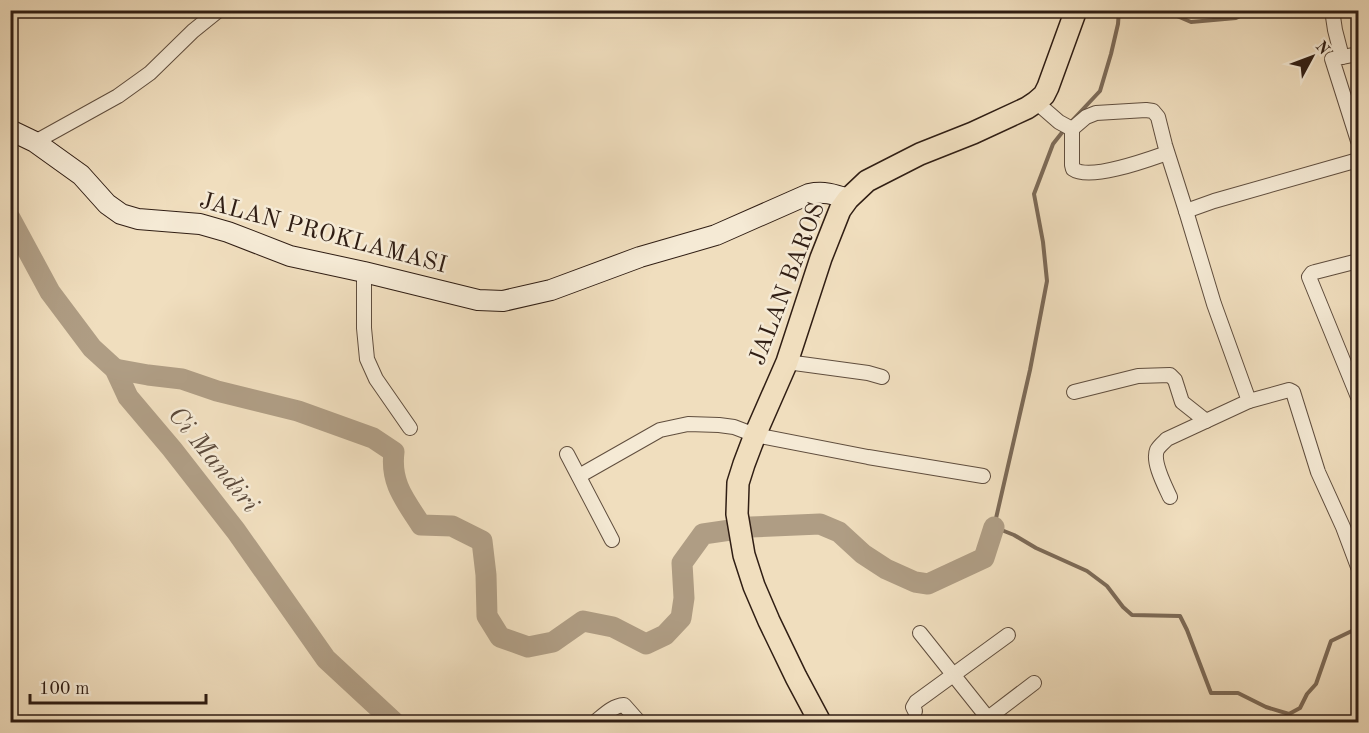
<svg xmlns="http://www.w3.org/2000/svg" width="1369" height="733" viewBox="0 0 1369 733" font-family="'Old Standard TT',serif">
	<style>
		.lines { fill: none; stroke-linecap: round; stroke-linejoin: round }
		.stream { stroke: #7c6a57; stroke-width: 4 }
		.river { stroke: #af9d84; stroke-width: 21 }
		.street-casing { stroke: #604e3e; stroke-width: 16 }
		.secondary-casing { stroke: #301e14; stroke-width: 22 }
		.primary-casing { stroke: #301e14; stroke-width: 24 }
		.street { stroke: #f5ead5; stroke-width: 14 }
		.secondary { stroke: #f5ead5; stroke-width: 20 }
		.primary { stroke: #f0debe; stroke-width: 21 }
		.labels { text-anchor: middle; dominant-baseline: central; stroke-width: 5; stroke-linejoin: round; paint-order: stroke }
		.street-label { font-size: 24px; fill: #301e14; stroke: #f5ead5 }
		.water-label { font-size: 26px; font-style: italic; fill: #5c4a3b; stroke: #f5ead5 }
	</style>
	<rect width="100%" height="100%" fill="#f0debe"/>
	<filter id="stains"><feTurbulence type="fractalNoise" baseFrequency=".00333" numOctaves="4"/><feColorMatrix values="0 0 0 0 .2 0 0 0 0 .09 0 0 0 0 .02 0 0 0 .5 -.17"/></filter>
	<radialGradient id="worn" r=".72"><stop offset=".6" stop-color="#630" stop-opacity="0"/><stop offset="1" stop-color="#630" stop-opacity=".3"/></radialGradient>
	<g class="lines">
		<g class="stream">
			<polyline points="1163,10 1191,22 1236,18 1253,10"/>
			<polyline points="1069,124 1100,91 1111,54 1118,24 1119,10"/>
			<polyline points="1064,130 1053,144 1034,194 1043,242 1047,281 1030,370 994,527 1014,535 1036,548 1087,571 1107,586 1123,607 1132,615 1180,616 1187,630 1211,693 1238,693 1266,707 1289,714 1300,708 1307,694 1316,684 1331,641 1358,628"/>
		</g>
		<g class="river">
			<polyline points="10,218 50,292 92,348 115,369 128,397 172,449 236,531 326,659 394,722"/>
			<path d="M115 369 148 375 182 379 217 391 298 411 373 438 394 452C390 483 405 500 421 525L452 526 482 541 486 575 487 616 500 637 528 647 553 642 583 621 613 627 646 644 665 635 681 618 684 598 682 563 703 534 751 527 820 524 839 532 863 554 886 569 915 582 928 584 984 558 994 527"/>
		</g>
		<g class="street-casing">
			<g id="street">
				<polyline points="1332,10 1335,30 1342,57"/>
				<polyline points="1358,54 1332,59 1358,141"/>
				<path d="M1036 102 1059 122 1072 129 1086 117 1096 113 1146 110 1153 111 1158 117 1165 145 1186 211 1214 304 1249 401 1167 439C1164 442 1159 446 1157 450 1152 462 1165 486 1170 497"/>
				<path d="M1072 129V165L1073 169C1090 181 1147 160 1167 153"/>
				<polyline points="35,142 118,96 150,73 193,31 219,10"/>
				<polyline points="1186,211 1214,201 1358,160"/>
				<polyline points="1358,261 1315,272 1312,273 1309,277 1358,397"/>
				<polyline points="364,272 364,328 367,359 376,379 410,428"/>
				<polyline points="787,362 868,373 882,377"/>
				<polyline points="1074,392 1138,376 1170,375 1175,380 1182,402 1206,421"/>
				<polyline points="1249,401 1289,390 1293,392 1318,472 1343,527 1358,567"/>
				<polyline points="567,454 612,540"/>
				<polyline points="579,476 660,430 688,424 719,425 734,427 755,435 868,457 983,476"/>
				<polyline points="920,633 991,722"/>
				<polyline points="915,711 913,707 916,702 1008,635"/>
				<polyline points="988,718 1034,683"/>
				<path d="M595 722C604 715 612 706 624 705L639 722"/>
				<polyline points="1354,722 1358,719"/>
			</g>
		</g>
		<g class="secondary-casing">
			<path id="secondary" d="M10 130 35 142 81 175 107 204 121 214 138 219 200 224 228 232 290 256 364 272 478 300 503 301 551 290 640 257 716 235 809 194C823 191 834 194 848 199"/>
		</g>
		<g class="primary-casing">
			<polyline id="primary" points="820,722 796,677 769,621 754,586 744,555 737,514 738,483 744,464 755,435 787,362 821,258 840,210 848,199 867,181 920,154 973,133 1027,108 1036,102 1044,95 1048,87 1076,10"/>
		</g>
		<use href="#street" class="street"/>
		<use href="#secondary" class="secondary"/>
		<use href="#primary" class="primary"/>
	</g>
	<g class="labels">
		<g class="street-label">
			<text transform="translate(323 234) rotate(15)">JALAN PROKLAMASI</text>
			<text transform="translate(788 284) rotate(-69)">JALAN BAROS</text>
		</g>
		<g class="water-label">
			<text transform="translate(213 460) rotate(51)">Ci Mandiri</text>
		</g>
	</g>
	<rect width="1369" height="733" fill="none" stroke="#f0debe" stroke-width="36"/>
	<rect x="12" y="12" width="1345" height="709" fill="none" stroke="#301e14" stroke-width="3"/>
	<rect x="18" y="18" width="1333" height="697" fill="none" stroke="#301e14" stroke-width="1.5"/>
	<g transform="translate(1312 57) rotate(49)" stroke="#f5ead5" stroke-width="4.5" paint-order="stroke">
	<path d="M0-4.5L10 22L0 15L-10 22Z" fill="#301e14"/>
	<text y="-9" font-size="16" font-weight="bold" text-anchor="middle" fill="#301e14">N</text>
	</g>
	<path d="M30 694v9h176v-9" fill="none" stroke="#301e14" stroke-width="3"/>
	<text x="39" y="694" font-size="18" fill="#301e14" stroke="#f5ead5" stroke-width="4.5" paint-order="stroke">100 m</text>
	<rect width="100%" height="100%" filter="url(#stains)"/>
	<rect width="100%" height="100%" fill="url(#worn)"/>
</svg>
